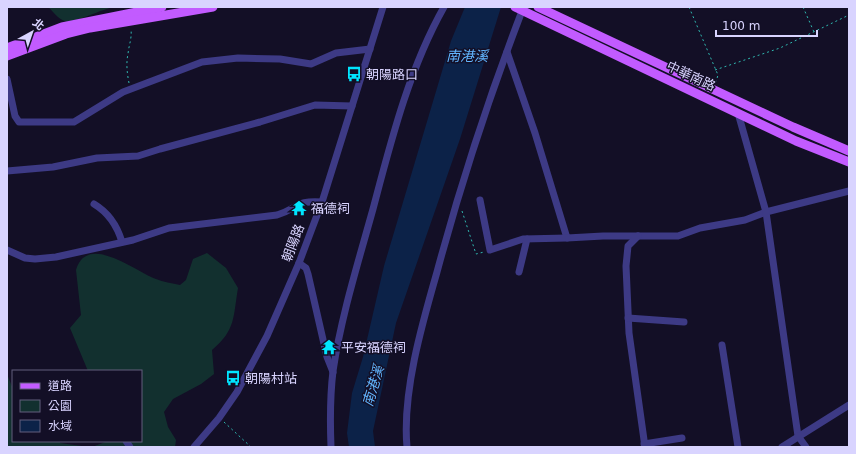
<svg xmlns="http://www.w3.org/2000/svg" width="856" height="454" viewBox="0 0 856 454" font-family="'DejaVu Sans','Noto Sans TC',sans-serif">
	<style>
		.green { fill: #12302f }
		.water { fill: #0c2248 }
		.lines { fill: none; stroke-linecap: round; stroke-linejoin: round }
		.path { stroke: #2fb8b0; stroke-width: 1; stroke-dasharray: 2 3; stroke-linecap: butt }
		.minor { stroke: #3d3a85; stroke-width: 7 }
		.major { stroke: #c25bff; stroke-width: 9 }
		.labels { text-anchor: middle; dominant-baseline: central; stroke-width: 3; stroke-linejoin: round; paint-order: stroke }
		.poi-label { font-size: 13px; fill: #d9d4ff; stroke: #130f26; text-anchor: start }
		.street-label { font-size: 13px; fill: #d9d4ff; stroke: #130f26 }
		.water-label { font-size: 14px; font-style: italic; fill: #62b6ff; stroke: #130f26 }
	</style>
	<rect width="100%" height="100%" fill="#130f26"/>
	<g class="green">
		<path d="M48 7H114C102 9 76 22 69 22 60 22 54 12 48 7Z"/>
		<path d="M207 253 226 268 238 288C233 317 236 330 212 350L214 374 201 384 173 399 164 412 168 427 176 440 175 447H92L108 441H141V371H88L70 328 81 315 76 270C87 232 136 272 156 279 163 282 172 283 180 285L186 280 193 259Z"/>
		<polygon points="7,374 13,389 13,441 60,441 60,443 89,447 7,447"/>
	</g>
	<polygon class="water" points="465,7 501,7 460,139 396,323 373,431 375,447 349,447 347,433 352,393 363,357 384,266 451,41"/>
	<g class="lines">
		<g class="path">
			<polyline points="689,7 718,75 716,82"/>
			<polyline points="803,7 814,32"/>
			<polyline points="715,70 780,48 849,15"/>
			<path d="M129 83C127 73 126 63 128 54 129 44 132 39 131 29"/>
			<polyline points="462,211 476,254 484,252"/>
			<polyline points="224,422 251,447"/>
		</g>
		<g class="minor">
			<polyline points="507,52 535,133 567,238 603,236 678,236 700,228 745,220 766,212 849,191"/>
			<polyline points="7,79 15,116 19,122 74,122 123,92 202,62 238,58 280,59 311,64 336,53 370,49"/>
			<polyline points="738,113 766,212 798,436 806,447"/>
			<polyline points="7,171 53,167 97,158 138,156 160,149 260,122 315,105 352,106"/>
			<polyline points="480,200 490,250 523,239 567,238"/>
			<path d="M94 204C109 213 117 225 122 242"/>
			<polyline points="638,236 628,246 626,266 629,333 645,447"/>
			<path d="M7 250 25 258 35 259 56 257 133 240 169 228 277 215C299 208 296 200 322 202"/>
			<polyline points="299,263 306,268 308,274 327,357 333,372"/>
			<polyline points="519,272 527,239"/>
			<polyline points="628,318 684,322"/>
			<polyline points="722,345 738,447"/>
			<polyline points="126,441 130,447"/>
			<polyline points="644,444 682,438"/>
			<polyline points="194,447 219,418 237,392 267,336 299,263 322,202 383,7"/>
			<path d="M331 447C330 422 330 396 333 371 341 317 358 263 373 209 391 141 409 69 444 7"/>
			<path d="M407 447C402 393 422 324 437 272 461 183 489 97 522 11"/>
			<polyline points="782,447 849,405"/>
		</g>
		<g class="major">
			<polyline points="515,7 796,141 849,162"/>
			<polyline points="538,7 793,127 849,151"/>
			<polyline points="7,48 62,27 162,7"/>
			<polyline points="7,56 66,34 90,28 213,7"/>
		</g>
	</g>
	<defs>
		<g id="bus-bare" transform="scale(1.2)"><path d="M-5-6H5V4H4V6H2V4H-2V6H-4V4H-5ZM-3.5-4V0h7V-4ZM-3.5 1.2v1.5H-2V1.2ZM2 1.2v1.5H3.5V1.2Z" fill="#00e5ff" stroke="#130f26" stroke-width="2.5" paint-order="stroke"/></g>
		<g id="temple-bare" transform="scale(1.2)"><path d="M0-6L5-2H3V0L6.5 2.5H4V6H1.5V3h-3V6H-4V2.5H-6.5L-3 0V-2H-5Z" fill="#00e5ff" stroke="#130f26" stroke-width="2.5" paint-order="stroke"/></g>
	</defs>
	<g fill-rule="evenodd">
		<use href="#bus-bare" x="354" y="74"/>
		<use href="#temple-bare" x="299" y="208"/>
		<use href="#temple-bare" x="329" y="347"/>
		<use href="#bus-bare" x="233" y="378"/>
	</g>
	<g class="labels">
		<g class="poi-label">
			<text x="366" y="74">朝陽路口</text>
			<text x="311" y="208">福德祠</text>
			<text x="341" y="347">平安福德祠</text>
			<text x="245" y="378">朝陽村站</text>
		</g>
		<g class="street-label">
			<text transform="translate(691 76) rotate(25)">中華南路</text>
			<text transform="translate(293 243) rotate(-69)">朝陽路</text>
		</g>
		<g class="water-label">
			<text x="467" y="56">南港溪</text>
			<text transform="translate(373 386) rotate(-73)">南港溪</text>
		</g>
	</g>
	<rect width="856" height="454" fill="none" stroke="#d9d4ff" stroke-width="16"/>
	<rect x="12" y="370" width="130" height="72" fill="#130f26" stroke="#625e7d"/>
	<rect x="20" y="383" width="20" height="6" fill="#c25bff" stroke="#625e7d"/>
	<text x="48" y="390" font-size="12" fill="#d9d4ff">道路</text>
	<rect x="20" y="400" width="20" height="12" fill="#12302f" stroke="#625e7d"/>
	<text x="48" y="410" font-size="12" fill="#d9d4ff">公園</text>
	<rect x="20" y="420" width="20" height="12" fill="#0c2248" stroke="#625e7d"/>
	<text x="48" y="430" font-size="12" fill="#d9d4ff">水域</text>
	<g transform="translate(32 32) rotate(40)" stroke="#130f26" stroke-width="3" paint-order="stroke">
	<path d="M0-3L7 15L0 10L-7 15Z" fill="#d9d4ff"/>
	<text y="-6" font-size="11" font-weight="bold" text-anchor="middle" fill="#d9d4ff">北</text>
	</g>
	<path d="M716 30v6h101v-6" fill="none" stroke="#d9d4ff" stroke-width="2"/>
	<text x="722" y="30" font-size="12" fill="#d9d4ff" stroke="#130f26" stroke-width="3" paint-order="stroke">100 m</text>
</svg>
